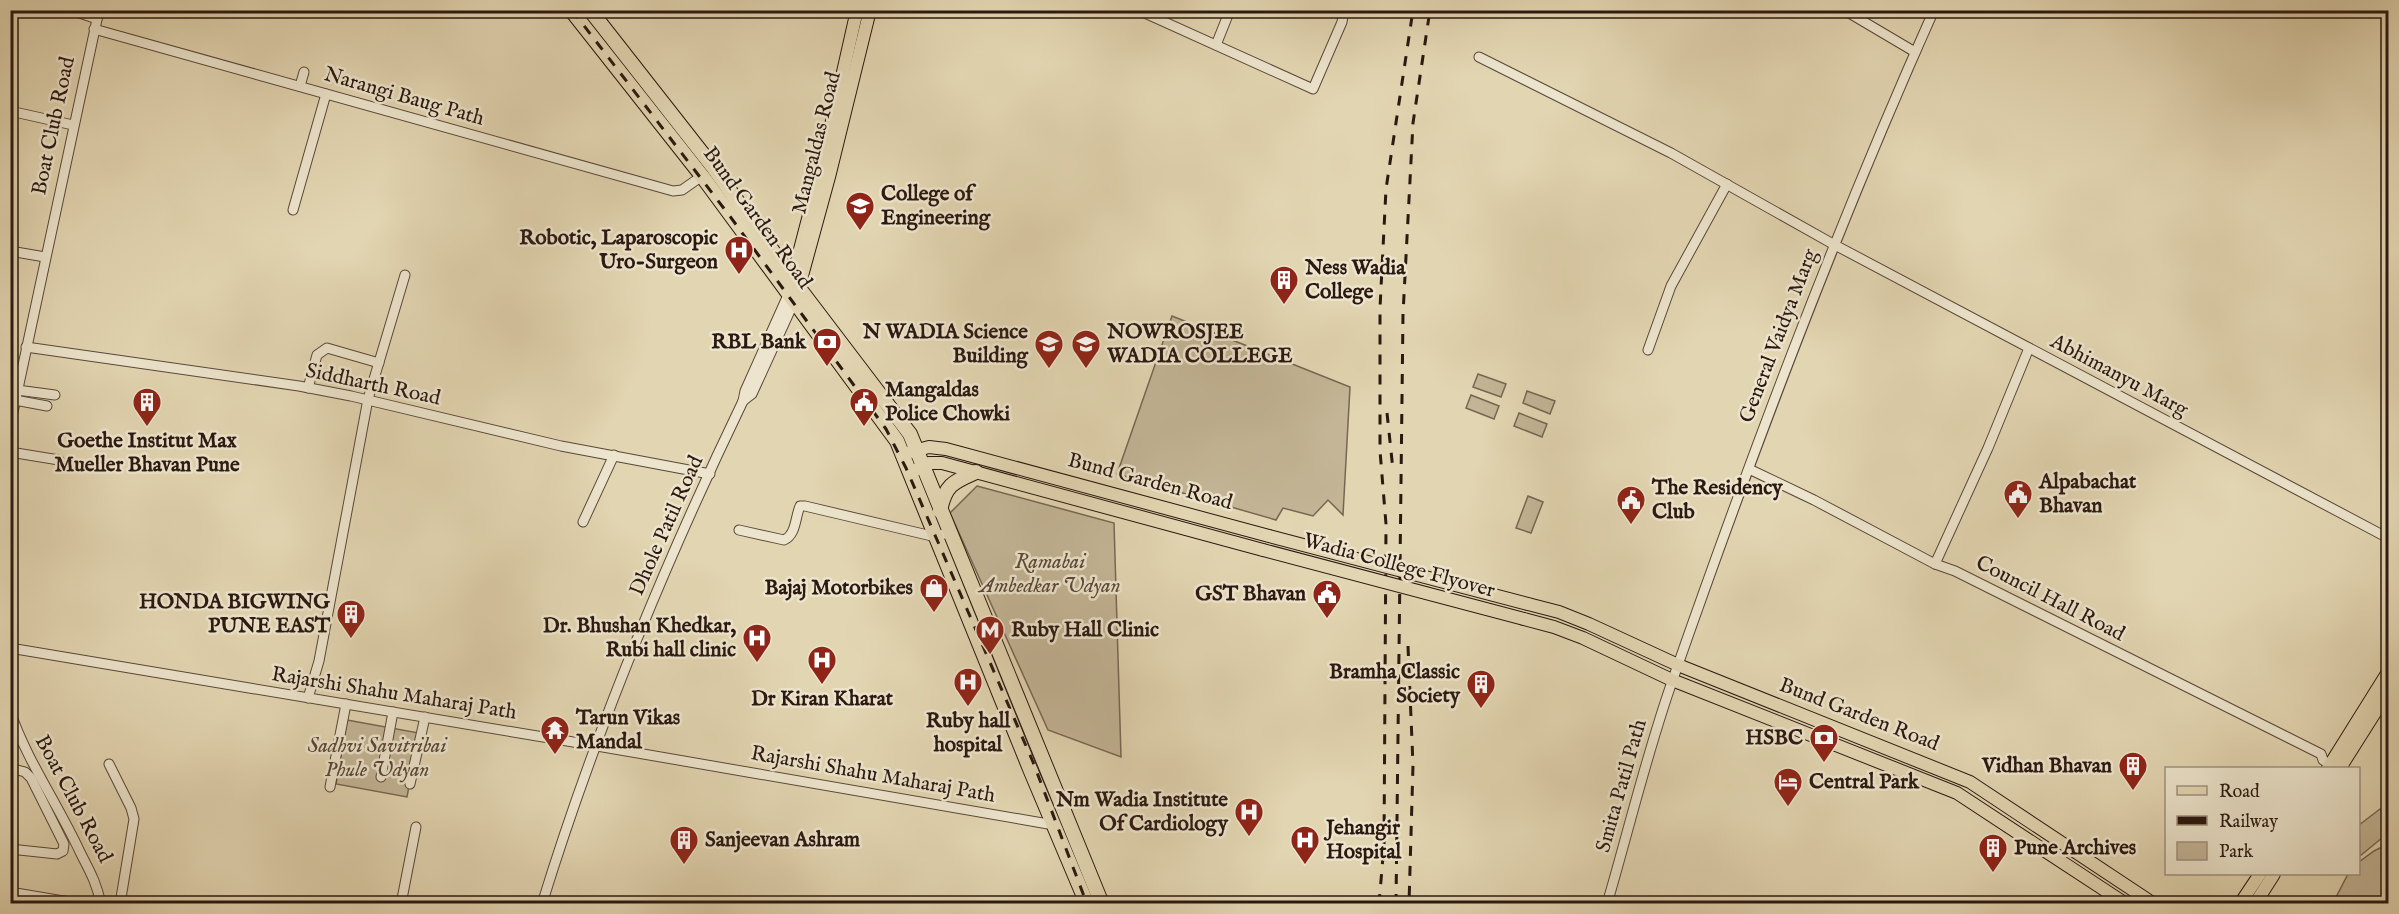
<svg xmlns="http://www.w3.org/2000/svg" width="2399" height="914" viewBox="0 0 2399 914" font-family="'IM FELL English',serif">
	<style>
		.green { fill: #c3b596; stroke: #776654; stroke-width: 1.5 }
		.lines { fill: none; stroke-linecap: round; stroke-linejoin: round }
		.minor-casing { stroke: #594739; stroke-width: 11 }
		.major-casing { stroke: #2b1811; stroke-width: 14 }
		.highway-casing { stroke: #2b1811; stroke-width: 16 }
		.minor { stroke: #ece4cc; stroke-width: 9 }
		.major { stroke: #e2d5b1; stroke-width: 12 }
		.highway { stroke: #e2d5b1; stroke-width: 14 }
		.rail { stroke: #2b1811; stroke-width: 3; stroke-dasharray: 10 10; stroke-linecap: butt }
		.major-bridge-casing { stroke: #2b1811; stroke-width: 14; stroke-linecap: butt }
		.major-bridge { stroke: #e2d5b1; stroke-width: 12 }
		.labels { text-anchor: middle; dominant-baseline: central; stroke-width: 5; stroke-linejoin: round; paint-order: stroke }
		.street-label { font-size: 21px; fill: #2b1811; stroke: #ece4cc }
		.poi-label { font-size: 21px; font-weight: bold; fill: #2b1811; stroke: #ece4cc; text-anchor: start }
		.park-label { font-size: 21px; font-style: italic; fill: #594739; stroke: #ece4cc }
	</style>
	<rect width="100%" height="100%" fill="#e2d5b1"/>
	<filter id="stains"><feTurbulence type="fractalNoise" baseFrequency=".00333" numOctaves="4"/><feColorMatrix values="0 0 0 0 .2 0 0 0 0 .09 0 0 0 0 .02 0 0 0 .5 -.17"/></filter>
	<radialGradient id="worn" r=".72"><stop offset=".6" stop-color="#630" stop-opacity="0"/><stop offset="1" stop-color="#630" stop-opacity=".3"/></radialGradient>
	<g class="green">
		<polygon points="1172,316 1350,387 1343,515 1328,500 1313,516 1283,508 1276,520 1117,474"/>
		<polygon points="1478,374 1506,384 1501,397 1473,387"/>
		<polygon points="1527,391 1555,401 1550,414 1523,403"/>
		<polygon points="1471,395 1499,406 1494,419 1466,408"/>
		<polygon points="1519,413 1547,424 1542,437 1514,426"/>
		<polygon points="977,486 1114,523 1121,757 1048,730 950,513"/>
		<polygon points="1528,496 1543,502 1531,533 1516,528"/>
		<polygon points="347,720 419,733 407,797 336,784"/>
		<polygon points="2380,809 2388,820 2388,833 2360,856 2359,825"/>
		<polygon points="2388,844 2388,903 2333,903 2347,876 2349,874 2358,874 2359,862 2374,851"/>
	</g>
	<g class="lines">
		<g class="minor-casing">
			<g id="minor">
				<polyline points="71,10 97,19"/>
				<polyline points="1138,10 1313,89 1342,22 1344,10"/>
				<polyline points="1844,10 1915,52"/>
				<polyline points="94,29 673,191 682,190 702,176"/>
				<polyline points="1216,45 1230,10"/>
				<polyline points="1479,57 1671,153 1833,244 2388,538"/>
				<polyline points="300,86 304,72"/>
				<polyline points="10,111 73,125"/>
				<polyline points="293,210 326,94"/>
				<polyline points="10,251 45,257"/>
				<polyline points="26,347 299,386 351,396 561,446 710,474"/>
				<polyline points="1648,350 1671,286 1727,184"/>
				<polyline points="308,388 317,355 327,348 379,363"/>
				<polyline points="17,390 55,395"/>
				<polyline points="15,400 47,406"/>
				<polyline points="743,401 752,394 794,302"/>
				<polyline points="10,426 99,10"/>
				<polyline points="10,452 59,460"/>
				<polyline points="1749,469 1814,500 1935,564 1955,571 2321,754 2323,760 2335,768"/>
				<polyline points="583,522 614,455"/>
				<path d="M739 530 784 540C796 535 795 518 800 506H805L936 537 949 532"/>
				<polyline points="1935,564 1988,448 2029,348"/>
				<polyline points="10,648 597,746 1054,825"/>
				<polyline points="308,698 319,661 368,399 405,275"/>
				<path d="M10 711C27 761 58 804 80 852 90 872 96 881 101 904"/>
				<polyline points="109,764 131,808 134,819 120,904"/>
				<polyline points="10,768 25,772 31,778 64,844 63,851 57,854 10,849"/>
				<polyline points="381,777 393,712"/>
				<polyline points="410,784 425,717"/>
				<polyline points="330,787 346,704"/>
				<polyline points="10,892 81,904"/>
				<polyline points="401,904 416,827"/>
				<path d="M542 904C595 732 665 563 743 401L745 391 788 295"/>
				<path d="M1607 904C1629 829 1647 752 1673 679 1752 453 1836 229 1934 10"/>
			</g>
		</g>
		<g class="major-casing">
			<g id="major">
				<polyline points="791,284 822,165 857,10"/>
				<polyline points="797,294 829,177 870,10"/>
				<polyline points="910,452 929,447 946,449 1269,536"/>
				<polyline points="910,473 929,463 942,463 1263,550"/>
				<polyline points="1528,604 1559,612 1589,624 1678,665 1970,782 2154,904"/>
				<polyline points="1524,619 1554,627 1583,638 1672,680 1957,793 2126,904"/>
				<polyline points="2328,768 2388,672"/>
				<polyline points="2340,768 2388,692"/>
				<polyline points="2240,904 2260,874"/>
				<polyline points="2255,904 2274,874"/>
			</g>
		</g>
		<g class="highway-casing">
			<g id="highway">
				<polyline points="571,10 702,176 897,441 1030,769 1087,904"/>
				<polyline points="590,10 713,167 799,288 910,434 1102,904"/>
				<path d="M940 511C945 485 953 482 976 472"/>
			</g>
		</g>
		<use href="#minor" class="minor"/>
		<use href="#major" class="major"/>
		<use href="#highway" class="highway"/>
		<g class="rail">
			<polyline points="572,10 729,215 886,429 906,468 1033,762 1087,904"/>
			<polyline points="1387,413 1393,470"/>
			<polyline points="1408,646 1413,765 1409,904"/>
			<polyline points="1379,904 1384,845 1386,524 1380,451 1380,308 1386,189 1413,10"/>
			<polyline points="1396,904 1403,314 1413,123 1430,10"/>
		</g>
		<g class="major-bridge-casing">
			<g id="major-bridge">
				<polyline points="1269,536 1528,604"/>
				<polyline points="1263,550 1524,619"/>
			</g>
		</g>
		<use href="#major-bridge" class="major-bridge"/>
	</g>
	<defs>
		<g id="university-pin" transform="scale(1.5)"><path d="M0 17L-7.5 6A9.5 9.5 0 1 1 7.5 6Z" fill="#8f2418" stroke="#ece4cc"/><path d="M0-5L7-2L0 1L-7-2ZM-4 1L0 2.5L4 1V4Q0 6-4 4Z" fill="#fff"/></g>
		<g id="hospital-pin" transform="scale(1.5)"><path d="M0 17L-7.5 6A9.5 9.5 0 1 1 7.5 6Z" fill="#8f2418" stroke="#ece4cc"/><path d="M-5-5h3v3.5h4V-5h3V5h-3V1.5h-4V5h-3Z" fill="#fff"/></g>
		<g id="building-pin" transform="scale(1.5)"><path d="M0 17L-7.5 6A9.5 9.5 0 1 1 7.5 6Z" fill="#8f2418" stroke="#ece4cc"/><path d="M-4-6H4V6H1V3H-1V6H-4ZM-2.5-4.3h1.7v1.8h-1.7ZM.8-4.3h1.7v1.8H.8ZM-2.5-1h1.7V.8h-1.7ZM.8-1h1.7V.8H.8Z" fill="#fff"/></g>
		<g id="bank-pin" transform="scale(1.5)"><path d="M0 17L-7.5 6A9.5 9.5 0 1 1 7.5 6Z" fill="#8f2418" stroke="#ece4cc"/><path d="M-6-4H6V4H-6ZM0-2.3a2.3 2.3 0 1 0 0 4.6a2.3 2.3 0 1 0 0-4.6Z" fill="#fff"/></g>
		<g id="civic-pin" transform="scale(1.5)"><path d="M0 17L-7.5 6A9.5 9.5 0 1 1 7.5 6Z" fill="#8f2418" stroke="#ece4cc"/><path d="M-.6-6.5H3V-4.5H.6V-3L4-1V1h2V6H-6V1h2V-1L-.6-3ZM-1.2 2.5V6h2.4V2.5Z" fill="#fff"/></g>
		<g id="shop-pin" transform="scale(1.5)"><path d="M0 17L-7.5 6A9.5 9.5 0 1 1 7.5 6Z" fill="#8f2418" stroke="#ece4cc"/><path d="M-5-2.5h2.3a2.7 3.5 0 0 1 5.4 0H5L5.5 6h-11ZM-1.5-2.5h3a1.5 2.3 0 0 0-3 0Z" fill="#fff"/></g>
		<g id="metro-pin" transform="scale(1.5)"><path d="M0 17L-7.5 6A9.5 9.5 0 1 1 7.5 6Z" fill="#8f2418" stroke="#ece4cc"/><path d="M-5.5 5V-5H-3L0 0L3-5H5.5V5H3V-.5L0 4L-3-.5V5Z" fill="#fff"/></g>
		<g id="temple-pin" transform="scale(1.5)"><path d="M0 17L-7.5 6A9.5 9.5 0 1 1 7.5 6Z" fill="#8f2418" stroke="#ece4cc"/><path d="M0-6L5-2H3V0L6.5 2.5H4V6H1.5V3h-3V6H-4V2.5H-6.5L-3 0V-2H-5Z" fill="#fff"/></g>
		<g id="hotel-pin" transform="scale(1.5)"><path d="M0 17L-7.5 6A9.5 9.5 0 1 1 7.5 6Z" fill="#8f2418" stroke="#ece4cc"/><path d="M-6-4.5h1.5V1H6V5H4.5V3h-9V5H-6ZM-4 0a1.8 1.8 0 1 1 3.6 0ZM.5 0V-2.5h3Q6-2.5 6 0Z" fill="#fff"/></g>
	</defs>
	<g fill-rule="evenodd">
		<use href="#university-pin" x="860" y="206"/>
		<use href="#hospital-pin" x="739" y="250"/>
		<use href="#building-pin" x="1284" y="280"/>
		<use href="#bank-pin" x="827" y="342"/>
		<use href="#university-pin" x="1049" y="344"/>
		<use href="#university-pin" x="1086" y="344"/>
		<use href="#building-pin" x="147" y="402"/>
		<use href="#civic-pin" x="864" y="402"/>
		<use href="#civic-pin" x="2018" y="494"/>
		<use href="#civic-pin" x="1631" y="500"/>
		<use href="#shop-pin" x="934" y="588"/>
		<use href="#civic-pin" x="1327" y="594"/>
		<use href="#building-pin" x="351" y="614"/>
		<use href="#metro-pin" x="990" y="630"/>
		<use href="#hospital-pin" x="757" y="638"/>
		<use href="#hospital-pin" x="822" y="660"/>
		<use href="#hospital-pin" x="968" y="682"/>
		<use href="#building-pin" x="1481" y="684"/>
		<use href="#temple-pin" x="555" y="730"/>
		<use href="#bank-pin" x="1824" y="738"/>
		<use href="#building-pin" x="2133" y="766"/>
		<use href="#hotel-pin" x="1788" y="782"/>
		<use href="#hospital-pin" x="1249" y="812"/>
		<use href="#building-pin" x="684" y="840"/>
		<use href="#hospital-pin" x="1305" y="840"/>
		<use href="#building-pin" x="1993" y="848"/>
	</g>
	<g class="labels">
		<g class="street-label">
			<text transform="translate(404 97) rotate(16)">Narangi Baug Path</text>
			<text transform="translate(54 126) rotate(-78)">Boat Club Road</text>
			<text transform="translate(817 143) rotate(-76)">Mangaldas Road</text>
			<text transform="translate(757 218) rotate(54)">Bund Garden Road</text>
			<text transform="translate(1779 336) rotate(-69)">General Vaidya Marg</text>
			<text transform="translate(2119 376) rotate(28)">Abhimanyu Marg</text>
			<text transform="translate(373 385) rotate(12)">Siddharth Road</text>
			<text transform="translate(1150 482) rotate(15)">Bund Garden Road</text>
			<text transform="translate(667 526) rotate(-66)">Dhole Patil Road</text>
			<text transform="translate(1399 566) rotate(15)">Wadia College Flyover</text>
			<text transform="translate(2050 599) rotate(27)">Council Hall Road</text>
			<text transform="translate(394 694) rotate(9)">Rajarshi Shahu Maharaj Path</text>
			<text transform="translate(1859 715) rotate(21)">Bund Garden Road</text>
			<text transform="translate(873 775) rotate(10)">Rajarshi Shahu Maharaj Path</text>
			<text transform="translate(1622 786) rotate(-74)">Smita Patil Path</text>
			<text transform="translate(73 799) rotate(62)">Boat Club Road</text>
		</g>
		<g class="poi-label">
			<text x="881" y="194">College of<tspan x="881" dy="24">Engineering</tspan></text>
			<text x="718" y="238" text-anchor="end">Robotic, Laparoscopic<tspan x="718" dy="24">Uro-Surgeon</tspan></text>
			<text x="1305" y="268">Ness Wadia<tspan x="1305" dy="24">College</tspan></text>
			<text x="1028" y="332" text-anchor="end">N WADIA Science<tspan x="1028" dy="24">Building</tspan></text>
			<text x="1107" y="332">NOWROSJEE<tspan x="1107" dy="24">WADIA COLLEGE</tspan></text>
			<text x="806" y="342" text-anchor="end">RBL Bank</text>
			<text x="885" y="390">Mangaldas<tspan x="885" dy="24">Police Chowki</tspan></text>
			<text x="147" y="441" text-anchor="middle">Goethe Institut Max<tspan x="147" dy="24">Mueller Bhavan Pune</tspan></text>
			<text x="2039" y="482">Alpabachat<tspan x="2039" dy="24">Bhavan</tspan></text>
			<text x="1652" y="488">The Residency<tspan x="1652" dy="24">Club</tspan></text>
			<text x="913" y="588" text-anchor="end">Bajaj Motorbikes</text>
			<text x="1306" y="594" text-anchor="end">GST Bhavan</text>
			<text x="330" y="602" text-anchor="end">HONDA BIGWING<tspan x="330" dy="24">PUNE EAST</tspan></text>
			<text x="736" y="626" text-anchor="end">Dr. Bhushan Khedkar,<tspan x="736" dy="24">Rubi hall clinic</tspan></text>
			<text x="1011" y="630">Ruby Hall Clinic</text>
			<text x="1460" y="672" text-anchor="end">Bramha Classic<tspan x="1460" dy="24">Society</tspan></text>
			<text x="822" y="699" text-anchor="middle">Dr Kiran Kharat</text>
			<text x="576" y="718">Tarun Vikas<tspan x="576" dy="24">Mandal</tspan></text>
			<text x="968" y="721" text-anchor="middle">Ruby hall<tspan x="968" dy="24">hospital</tspan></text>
			<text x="1803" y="738" text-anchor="end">HSBC</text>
			<text x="2112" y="766" text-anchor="end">Vidhan Bhavan</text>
			<text x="1809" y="782">Central Park</text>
			<text x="1228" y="800" text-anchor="end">Nm Wadia Institute<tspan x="1228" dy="24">Of Cardiology</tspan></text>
			<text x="1326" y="828">Jehangir<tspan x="1326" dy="24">Hospital</tspan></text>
			<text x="705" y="840">Sanjeevan Ashram</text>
			<text x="2014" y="848">Pune Archives</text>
		</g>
		<g class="park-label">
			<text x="1050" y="562">Ramabai<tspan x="1050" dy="24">Ambedkar Udyan</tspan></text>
			<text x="377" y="746">Sadhvi Savitribai<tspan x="377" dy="24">Phule Udyan</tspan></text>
		</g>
	</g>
	<rect width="2399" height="914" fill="none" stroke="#e2d5b1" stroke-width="36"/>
	<rect x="12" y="12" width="2375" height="890" fill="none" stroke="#2b1811" stroke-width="3"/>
	<rect x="18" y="18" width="2363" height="878" fill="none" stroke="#2b1811" stroke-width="1.5"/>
	<rect x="2165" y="767" width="195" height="108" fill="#ece4cc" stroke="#9f9281" stroke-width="1.5"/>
	<rect x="2177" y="786" width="30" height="9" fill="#e2d5b1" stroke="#9f9281" stroke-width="1.5"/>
	<text x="2219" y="797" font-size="18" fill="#2b1811">Road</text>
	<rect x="2177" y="816" width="30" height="9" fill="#2b1811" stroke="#9f9281" stroke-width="1.5"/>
	<text x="2219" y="827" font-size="18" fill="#2b1811">Railway</text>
	<rect x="2177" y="842" width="30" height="18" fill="#c3b596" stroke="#9f9281" stroke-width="1.5"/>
	<text x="2219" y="857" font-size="18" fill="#2b1811">Park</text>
	<rect width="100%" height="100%" filter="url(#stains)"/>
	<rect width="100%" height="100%" fill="url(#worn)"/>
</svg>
